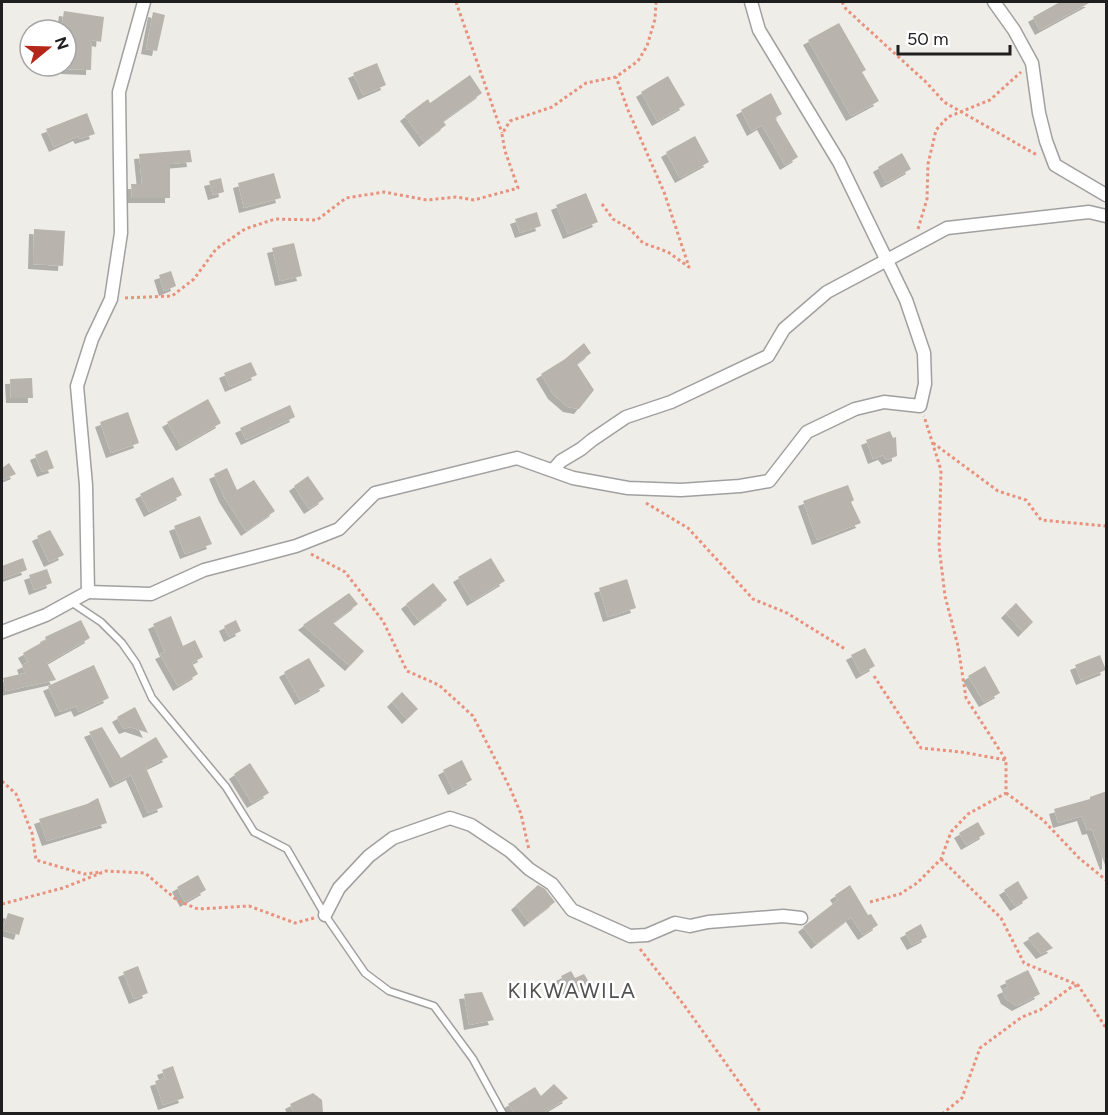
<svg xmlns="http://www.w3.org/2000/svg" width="1108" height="1115" viewBox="0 0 1108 1115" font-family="Figtree,sans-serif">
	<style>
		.building { fill: #b8b3ad; filter: url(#shadow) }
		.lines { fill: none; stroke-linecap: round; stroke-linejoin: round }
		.lane-casing { stroke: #a0a0a0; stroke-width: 9 }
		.street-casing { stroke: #a0a0a0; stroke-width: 15 }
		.path { stroke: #e8927e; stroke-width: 3; stroke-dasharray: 3 3; stroke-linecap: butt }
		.lane { stroke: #fff; stroke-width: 6 }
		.street { stroke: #fff; stroke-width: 12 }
		.labels { text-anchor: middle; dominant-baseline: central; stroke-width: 5; stroke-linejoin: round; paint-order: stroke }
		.quarter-label { font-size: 21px; letter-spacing: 1.5px; fill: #525252; stroke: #fff }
	</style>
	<defs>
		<filter id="shadow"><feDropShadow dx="-5" dy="5" stdDeviation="0" flood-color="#0004"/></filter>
	</defs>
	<rect width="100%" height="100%" fill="#efede7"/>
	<g class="building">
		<polygon points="1060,2 1091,2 1040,30 1033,17"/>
		<polygon points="64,11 104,17 101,42 92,40 91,70 66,69 66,30 61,30"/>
		<polygon points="153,12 165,15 157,51 146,49"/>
		<polygon points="839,23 866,70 862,72 879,101 851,116 808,40"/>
		<polygon points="377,63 386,85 363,95 353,73"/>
		<polygon points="470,75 482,93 443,121 446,125 424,142 405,116 428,99 430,103"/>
		<polygon points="668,76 685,105 657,121 641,92"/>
		<polygon points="771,93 782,114 775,118 798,157 785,165 762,125 752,131 741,110"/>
		<polygon points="87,113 95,134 80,139 78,136 54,147 46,129"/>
		<polygon points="695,136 709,162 680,178 666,152"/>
		<polygon points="190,150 192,162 170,164 170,198 132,198 131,184 142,184 139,154"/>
		<polygon points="902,153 911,169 886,183 878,167"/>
		<polygon points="274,173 281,198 244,208 238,183"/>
		<polygon points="221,178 224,192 213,195 209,181"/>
		<polygon points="586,193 598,222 568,234 556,205"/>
		<polygon points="537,212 541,226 520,233 515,219"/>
		<polygon points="34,229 65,231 63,266 33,264"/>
		<polygon points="294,243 302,276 280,281 272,248"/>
		<polygon points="171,271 176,286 164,291 159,275"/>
		<polygon points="584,343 591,353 577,364 594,390 579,409 568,407 553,394 541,374 565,359"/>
		<polygon points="251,362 257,375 230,387 224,373"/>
		<polygon points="32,378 33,398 11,398 10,379"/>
		<polygon points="208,399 221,423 181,446 167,422"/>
		<polygon points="290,405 295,417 246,440 240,428"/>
		<polygon points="128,412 139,443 111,453 100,422"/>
		<polygon points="890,431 893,438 896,437 897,456 887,460 883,455 873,459 866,440"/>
		<polygon points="47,450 54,468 42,472 35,455"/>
		<polygon points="9,463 16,474 2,480 2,468"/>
		<polygon points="227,468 237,490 254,480 275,511 246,531 224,497 214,474"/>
		<polygon points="308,476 324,499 309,509 294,486"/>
		<polygon points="173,477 182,495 149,512 140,494"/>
		<polygon points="848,485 854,500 851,502 861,523 817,540 803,501"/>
		<polygon points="200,516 212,544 185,554 174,526"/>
		<polygon points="50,530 64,555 49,562 37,536"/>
		<polygon points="23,558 27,570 2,579 2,566"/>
		<polygon points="491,558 505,581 472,601 458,577"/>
		<polygon points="47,569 52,583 34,590 29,575"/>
		<polygon points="627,579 636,608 608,617 599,588"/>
		<polygon points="433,583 447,600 419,621 406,604"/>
		<polygon points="349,593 358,604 333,623 364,651 350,666 303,625"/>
		<polygon points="1016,603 1033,622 1023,632 1006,613"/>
		<polygon points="171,616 183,646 195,640 203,657 192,663 198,674 178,686 160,654 165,652 153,624"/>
		<polygon points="81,620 90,638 47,663 56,680 6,691 3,678 25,673 22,665 28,662 23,653 46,640 45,637"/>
		<polygon points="236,620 241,631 229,637 224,626"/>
		<polygon points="865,648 875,666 861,674 851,655"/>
		<polygon points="1100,655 1106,670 1081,680 1075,665"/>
		<polygon points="309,658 325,686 300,700 284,672"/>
		<polygon points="94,665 109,698 79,712 76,706 60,712 48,686"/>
		<polygon points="985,666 1000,693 984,702 968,676"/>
		<polygon points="402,692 418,709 407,719 392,702"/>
		<polygon points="135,707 148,733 130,727 124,729 117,717"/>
		<polygon points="102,727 121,758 156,737 168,757 146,768 163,807 148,813 131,775 115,783 89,732"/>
		<polygon points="462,760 472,780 453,790 443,770"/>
		<polygon points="250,763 269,793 252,803 234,774"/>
		<polygon points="1107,791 1107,864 1105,865 1092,829 1087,830 1082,816 1058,823 1054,809 1090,799 1090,797"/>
		<polygon points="98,798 107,823 47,841 39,819 87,804"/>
		<polygon points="978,822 985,834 966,845 959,833"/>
		<polygon points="198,875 206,890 185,902 177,887"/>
		<polygon points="1018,881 1028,898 1015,906 1004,890"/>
		<polygon points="538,885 545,889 555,902 529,922 516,905"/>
		<polygon points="850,885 868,915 871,914 878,925 863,935 851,917 816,944 803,927 838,900 835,895"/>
		<polygon points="8,913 24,918 19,935 2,930"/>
		<polygon points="921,924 927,937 912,945 905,933"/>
		<polygon points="1038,932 1053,948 1041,954 1028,938"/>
		<polygon points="138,966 148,993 134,999 123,972"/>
		<polygon points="1028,970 1040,994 1017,1006 1006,999 1002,990 1008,987 1005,981"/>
		<polygon points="571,971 575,978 584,974 590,984 570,994 561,976"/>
		<polygon points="482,992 494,1020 469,1025 464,994"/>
		<polygon points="173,1066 184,1098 163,1105 155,1081 165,1078 162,1070"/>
		<polygon points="554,1084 568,1098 543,1113 514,1113 508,1104 535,1087 541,1096"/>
		<polygon points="313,1093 322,1100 323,1113 294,1113 290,1104"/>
	</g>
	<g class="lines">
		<g class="lane-casing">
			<polyline id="lane" points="71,602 101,622 122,643 136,663 152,698 226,787 254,832 287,849 325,915 365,973 389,991 434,1006 473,1059 503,1114"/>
		</g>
		<g class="street-casing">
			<g id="street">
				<polyline points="994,2 1014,30 1032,63 1039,113 1046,141 1055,165 1106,195"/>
				<polyline points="553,470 561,461 581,449 592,440 626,417 671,402 768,356 784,329 827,292 947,228 1089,212 1106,216"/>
				<polyline points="88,592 151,594 204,570 296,546 339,529 375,493 517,458 573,478 628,488 681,490 740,486 769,481 807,432 855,409 884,402 920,406 925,384 924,353 906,300 839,162 759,30 751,2"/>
				<polyline points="2,632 46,615 88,592 86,485 77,386 92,339 111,299 121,233 119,92 144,2"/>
				<polyline points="325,915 339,888 369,856 393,838 450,818 471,825 510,851 529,869 552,884 572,910 630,936 647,935 675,923 690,926 708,922 783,916 801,918"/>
			</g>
		</g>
		<g class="path">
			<polyline points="456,2 502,133"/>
			<polyline points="842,2 846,9 927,83 944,102 1037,155"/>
			<polyline points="602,204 613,219 630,229 643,243 668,252 689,267 664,192 628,110 616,77"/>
			<polyline points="918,229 927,199 928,164 936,130 948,117 990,100 1021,72"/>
			<polyline points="125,298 172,296 194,279 216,249 245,229 275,219 317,220 346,198 384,192 427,200 456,197 474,200 518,188 505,151 502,134 510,121 552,107 586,83 616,77 638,61 647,46 655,19 656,2"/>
			<polyline points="933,443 998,491 1026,500 1041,520 1106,526"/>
			<polyline points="646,503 688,528 753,599 787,613 845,649"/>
			<polyline points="311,554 345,572 383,621 407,671 439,685 473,716 510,788 521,814 529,850"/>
			<polyline points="874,676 921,748 961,752 1006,760"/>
			<polyline points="2,781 16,794 32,833 36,860 84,874 102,872"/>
			<polyline points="1006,793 1043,820 1079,858 1106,880"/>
			<polyline points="941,859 1001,918 1024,963 1078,985 1106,1028"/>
			<polyline points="870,902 900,894 917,883 941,859 951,832 968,814 1006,793 1006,760 966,698 958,646 945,596 939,546 941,470 924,416"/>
			<polyline points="2,904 63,888 106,871 145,873 178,901 198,909 249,906 295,923 314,918"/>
			<polyline points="640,949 684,1005 762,1114"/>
			<polyline points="942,1114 962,1098 980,1048 1022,1017 1040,1010 1070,988 1078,985"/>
		</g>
		<use href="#lane" class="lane"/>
		<use href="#street" class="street"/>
	</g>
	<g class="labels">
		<g class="quarter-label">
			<text x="572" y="990">KIKWAWILA</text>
		</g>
	</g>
	<rect width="1108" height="1115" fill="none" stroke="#1f1f1f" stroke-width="6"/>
	<g transform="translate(48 48) rotate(71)"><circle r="28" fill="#ffffff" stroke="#a5a5a5" stroke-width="1.5"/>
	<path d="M0-4.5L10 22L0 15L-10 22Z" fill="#b52719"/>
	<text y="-9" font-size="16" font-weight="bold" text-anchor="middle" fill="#1f1f1f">N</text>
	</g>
	<path d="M898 45v9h112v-9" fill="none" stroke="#1f1f1f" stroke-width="3"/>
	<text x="907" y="45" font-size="18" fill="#1f1f1f" stroke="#ffffff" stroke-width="4.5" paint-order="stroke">50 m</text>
</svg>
